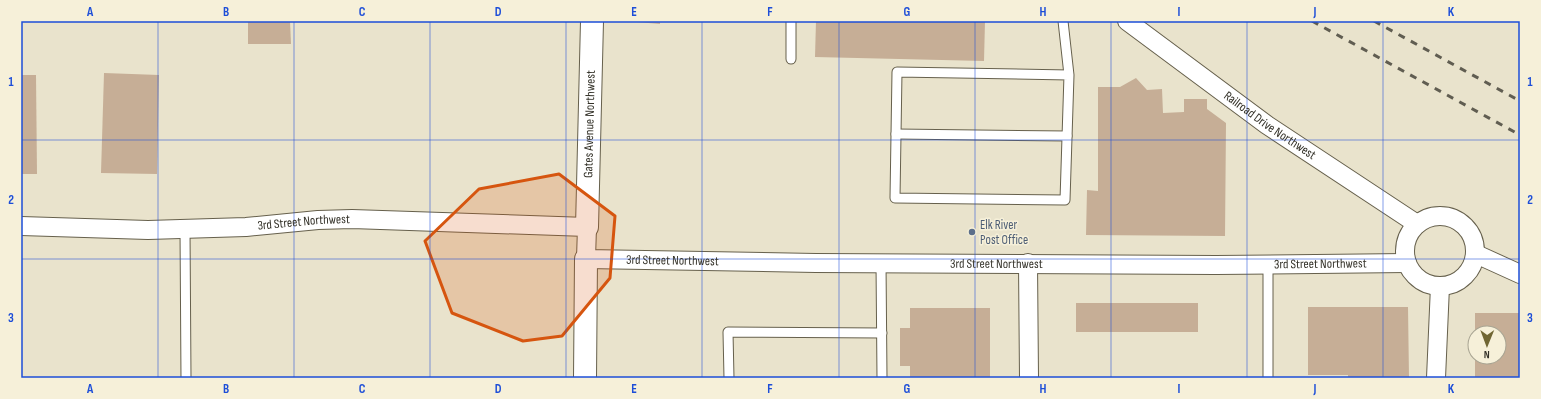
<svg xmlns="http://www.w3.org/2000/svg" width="1541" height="399" viewBox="0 0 1541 399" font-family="'Sofia Sans Condensed',sans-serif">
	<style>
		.building { fill: #c6ae96 }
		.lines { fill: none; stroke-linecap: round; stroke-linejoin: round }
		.service-casing { stroke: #66604c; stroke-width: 11 }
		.minor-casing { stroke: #66604c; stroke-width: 20 }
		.tertiary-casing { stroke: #66604c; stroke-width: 24 }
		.service { stroke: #fff; stroke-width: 9 }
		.minor { stroke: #fff; stroke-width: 18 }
		.tertiary { stroke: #fff; stroke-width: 22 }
		.rail { stroke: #605d51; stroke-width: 3; stroke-dasharray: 7 7; stroke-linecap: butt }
		.marked { fill: #d6550f; fill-opacity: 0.2; stroke: #d6550f; stroke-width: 3; stroke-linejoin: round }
		.grid { fill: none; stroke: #1d4ed8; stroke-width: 1; stroke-opacity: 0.55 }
		.service-dot { fill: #5c6f8a; stroke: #f6f0d9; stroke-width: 1.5 }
		.labels { text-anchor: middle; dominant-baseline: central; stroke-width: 3; stroke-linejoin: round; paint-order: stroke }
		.street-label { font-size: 13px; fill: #333128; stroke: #f6f0d9 }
		.service-label { font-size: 13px; fill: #4e5e75; stroke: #f6f0d9; text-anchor: start }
		.neatline { fill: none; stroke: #1d4ed8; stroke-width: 1.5 }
		.grid-label { font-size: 13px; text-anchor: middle; font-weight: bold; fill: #1d4ed8 }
	</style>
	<rect width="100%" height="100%" fill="#e9e3cc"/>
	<g class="building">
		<polygon points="248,21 290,21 291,44 248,44"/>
		<polygon points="637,21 660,21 660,24 637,22"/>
		<polygon points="816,21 985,21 984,61 815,57"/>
		<polygon points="104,73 159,75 157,174 101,173"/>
		<polygon points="21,75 36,75 37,174 21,174"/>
		<polygon points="1136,78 1147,90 1162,89 1163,113 1184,112 1184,99 1207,99 1207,109 1226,123 1225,236 1086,235 1087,190 1098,191 1098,87 1120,87"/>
		<rect x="1076" y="303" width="122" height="29"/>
		<polygon points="1308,307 1408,307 1409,378 1348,378 1348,375 1308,375"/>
		<polygon points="910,308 990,308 990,378 910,378 910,366 900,366 900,328 910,328"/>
		<polygon points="1475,313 1520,313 1520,378 1475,378 1475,357 1499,357 1499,333 1475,333"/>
	</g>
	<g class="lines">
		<g class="service-casing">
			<g id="service">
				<polyline points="791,21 791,59"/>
				<polyline points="1063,21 1069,75 1065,200 895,198 897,72 1069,75"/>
				<polyline points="896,134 1067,136"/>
				<polyline points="185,229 186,378"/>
				<polyline points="881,263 882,378"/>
				<polyline points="729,378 728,332 882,333"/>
				<polyline points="1268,378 1268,265"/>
			</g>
		</g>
		<g class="minor-casing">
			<g id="minor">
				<path id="s1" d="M1127 21 1267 125 1417 224"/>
				<circle cx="1440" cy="251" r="35"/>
				<path id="s2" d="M21 226 148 230 246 227 318 220 352 219 587 227 586 259 816 263 1216 265 1407 263"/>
				<polyline points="1476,254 1520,274"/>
				<polyline points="1028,263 1029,378"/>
				<polyline points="1436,378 1440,286"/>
			</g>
		</g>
		<g class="tertiary-casing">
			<g id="tertiary">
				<path id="s3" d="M587 227 592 21"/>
				<polyline points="585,378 586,259"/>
			</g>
		</g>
		<use href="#service" class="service"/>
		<use href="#minor" class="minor"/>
		<use href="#tertiary" class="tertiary"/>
		<g class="rail">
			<polyline points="1312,21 1520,135"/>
			<polyline points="1374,21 1520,101"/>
		</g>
	</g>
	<path class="marked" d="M559 174 615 216 610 278 562 336 523 341 452 313 425 241 479 189Z"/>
	<path class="grid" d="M158 21V378M294 21V378M430 21V378M566 21V378M702 21V378M839 21V378M975 21V378M1111 21V378M1247 21V378M1383 21V378M21 140H1520M21 259H1520"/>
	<circle class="service-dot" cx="972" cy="232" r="4"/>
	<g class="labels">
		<g class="street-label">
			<text stroke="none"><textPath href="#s3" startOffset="103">Gates Avenue Northwest</textPath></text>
			<text stroke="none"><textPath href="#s1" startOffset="177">Railroad Drive Northwest</textPath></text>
			<text stroke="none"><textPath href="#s2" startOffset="283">3rd Street Northwest</textPath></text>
			<text stroke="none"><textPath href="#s2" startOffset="685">3rd Street Northwest</textPath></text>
			<text stroke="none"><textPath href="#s2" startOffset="1009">3rd Street Northwest</textPath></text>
			<text stroke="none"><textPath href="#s2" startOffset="1333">3rd Street Northwest</textPath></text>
		</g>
		<g class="service-label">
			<text x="980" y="225">Elk River<tspan x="980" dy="15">Post Office</tspan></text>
		</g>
	</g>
	<rect width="1541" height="399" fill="none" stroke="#f6f0d9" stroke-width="44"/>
	<g transform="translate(1487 345) rotate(181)"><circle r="19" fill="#f6f0d9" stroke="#a8a492"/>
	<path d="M0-3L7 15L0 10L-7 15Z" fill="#706633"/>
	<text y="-6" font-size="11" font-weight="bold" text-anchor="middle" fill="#333128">N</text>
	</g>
	<rect x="22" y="22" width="1497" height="355" class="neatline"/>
	<g class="grid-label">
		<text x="90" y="16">A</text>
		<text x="226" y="16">B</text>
		<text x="362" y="16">C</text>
		<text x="498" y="16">D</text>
		<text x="634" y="16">E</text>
		<text x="770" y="16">F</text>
		<text x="907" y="16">G</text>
		<text x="1043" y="16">H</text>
		<text x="1179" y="16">I</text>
		<text x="1315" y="16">J</text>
		<text x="1451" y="16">K</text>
		<text x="11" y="86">1</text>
		<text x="1530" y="86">1</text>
		<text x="11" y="204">2</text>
		<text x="1530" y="204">2</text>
		<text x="11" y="322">3</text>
		<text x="1530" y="322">3</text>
		<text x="90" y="393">A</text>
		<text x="226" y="393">B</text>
		<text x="362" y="393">C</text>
		<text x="498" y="393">D</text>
		<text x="634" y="393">E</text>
		<text x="770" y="393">F</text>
		<text x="907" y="393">G</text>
		<text x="1043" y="393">H</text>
		<text x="1179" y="393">I</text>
		<text x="1315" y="393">J</text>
		<text x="1451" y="393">K</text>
	</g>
</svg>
